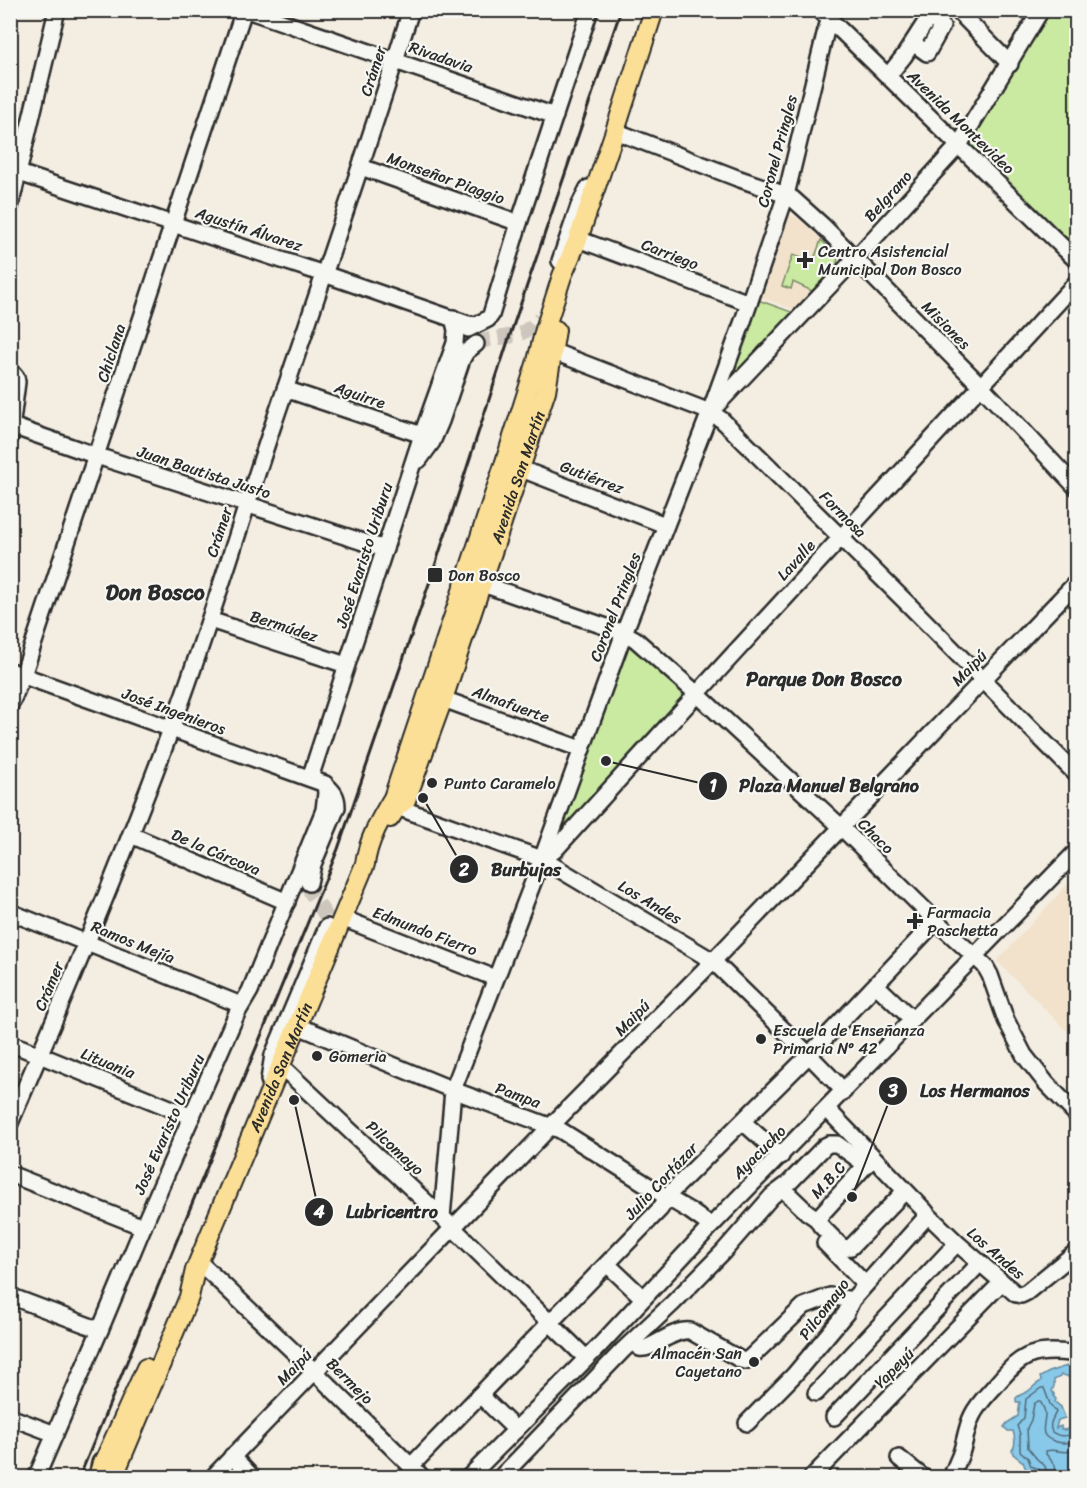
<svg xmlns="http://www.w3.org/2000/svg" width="1087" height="1488" viewBox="0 0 1087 1488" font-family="Sriracha,sans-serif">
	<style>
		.built { fill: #f2e2cc }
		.green { fill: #caeaa2; stroke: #7a8a66; stroke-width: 1.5 }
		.water { fill: #88c8e9; stroke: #63899d; stroke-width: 1.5 }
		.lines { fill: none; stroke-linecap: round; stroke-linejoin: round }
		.shore { stroke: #506a77; stroke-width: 1.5 }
		.minor-tunnel { stroke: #ccc6bd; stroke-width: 15; stroke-dasharray: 15 8; stroke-linecap: butt }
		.minor-casing { stroke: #2b2b2b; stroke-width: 20 }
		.major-casing { stroke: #2b2b2b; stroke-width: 22 }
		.highway-casing { stroke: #2b2b2b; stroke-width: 26 }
		.minor { stroke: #f6f6f2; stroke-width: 15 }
		.major { stroke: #fbdf96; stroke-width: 18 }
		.highway { stroke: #fbdf96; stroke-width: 21 }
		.rail { stroke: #2b2b2b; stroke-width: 3 }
		.poi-dot { fill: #2b2b2b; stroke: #f6f6f2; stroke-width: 2 }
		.labels { text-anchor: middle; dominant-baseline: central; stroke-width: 4.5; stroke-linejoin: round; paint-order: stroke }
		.street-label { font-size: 16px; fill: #2b2b2b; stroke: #f6f6f2 }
		.poi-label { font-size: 16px; fill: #2b2b2b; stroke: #f6f6f2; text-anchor: start }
		.quarter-label { font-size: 20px; font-weight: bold; fill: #2b2b2b; stroke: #f6f6f2 }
		.district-label { font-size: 22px; font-weight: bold; fill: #2b2b2b; stroke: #f6f6f2 }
		.leader { fill: none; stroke: #2b2b2b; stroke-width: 2 }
		.callout-dot { fill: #2b2b2b; stroke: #f6f6f2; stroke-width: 2 }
		.mark-label { font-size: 18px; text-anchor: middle; font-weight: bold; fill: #fff }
		.callout-label { font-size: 18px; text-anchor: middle; font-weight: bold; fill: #2b2b2b; stroke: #f6f6f2; stroke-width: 4.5; stroke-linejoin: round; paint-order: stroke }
	</style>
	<rect width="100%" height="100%" fill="#f4ede1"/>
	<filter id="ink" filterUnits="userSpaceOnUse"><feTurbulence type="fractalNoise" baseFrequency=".0167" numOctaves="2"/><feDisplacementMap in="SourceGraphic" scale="12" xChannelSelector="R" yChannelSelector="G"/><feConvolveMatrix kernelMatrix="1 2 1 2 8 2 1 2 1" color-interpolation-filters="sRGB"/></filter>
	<g filter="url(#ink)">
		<g class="built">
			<polygon points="790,215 800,219 838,256 837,264 795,310 760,297"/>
			<polygon points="1076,875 1076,1040 997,961"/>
		</g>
		<g class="green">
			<polygon points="1048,11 1076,11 1076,255 968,144"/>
			<polygon points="821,240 838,256 837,264 812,291 793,282 791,289 782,286 793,255 813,262"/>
			<polygon points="758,300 797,314 723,395"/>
			<polygon points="625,643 688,694 563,833 559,830"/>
		</g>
		<path class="water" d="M1067 1366 1076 1368V1383L1070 1379 1067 1376 1061 1375 1060 1377 1054 1380V1386L1052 1391 1054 1394V1397L1056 1399 1055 1402 1061 1407C1062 1412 1065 1414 1065 1418L1058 1420 1056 1428 1061 1426V1429L1065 1430 1071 1428C1068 1422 1070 1420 1071 1414H1073L1074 1418 1076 1420V1477H1037L1034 1473 1027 1472 1023 1462 1013 1454 1012 1450C1016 1446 1015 1437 1013 1431H1008L1004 1427 1007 1423 1018 1416 1020 1402H1016V1398C1019 1395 1022 1394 1027 1392 1032 1389 1035 1384 1040 1382L1041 1380 1040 1377 1051 1371Z"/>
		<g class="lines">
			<g class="shore">
				<path d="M1041 1478 1039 1469 1031 1466 1028 1458 1020 1451V1434L1017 1426 1024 1418 1026 1399 1041 1388H1044L1050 1404 1056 1412C1053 1419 1048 1424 1052 1432 1059 1437 1068 1437 1075 1432L1076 1425"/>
				<path d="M1048 1478 1045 1466 1037 1459 1028 1448 1027 1428 1031 1420 1034 1404 1038 1401H1040C1042 1405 1046 1411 1045 1415 1044 1429 1038 1437 1057 1442 1065 1444 1069 1443 1076 1440"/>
				<path d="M1057 1478 1055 1465 1046 1454V1451C1057 1448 1062 1455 1076 1450"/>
			</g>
			<g class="minor-tunnel">
				<path d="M476 344C502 332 519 344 540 318"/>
				<polyline points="309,883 311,893 326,916 327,927"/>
			</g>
			<g class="minor-casing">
				<g id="minor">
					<polyline points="247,10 555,116"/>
					<polyline points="820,10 1076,260"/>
					<polyline points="957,10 1010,64"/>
					<polyline points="888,76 904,56 929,17 942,26 927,53 913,43"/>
					<polyline points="615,131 737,178 786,195 793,199 823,226 981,386 1076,487"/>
					<polyline points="361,167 519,223"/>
					<polyline points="10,170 324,274 468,324 475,325"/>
					<polyline points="10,207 57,10"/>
					<polyline points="578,239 749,303"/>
					<polyline points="560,261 579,206 588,188"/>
					<polyline points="468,329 488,319 491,315 519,223 590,10"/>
					<polyline points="544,348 710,412 722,420 909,605 1076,774"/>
					<polyline points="10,370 16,377 17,382 10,437"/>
					<polyline points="285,389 422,435"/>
					<polyline points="714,408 855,259 959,145 1041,10"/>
					<polyline points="12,426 97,456 385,549"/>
					<polyline points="419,460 432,442 441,421 462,359 466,352 476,344"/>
					<polyline points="511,465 665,525"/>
					<polyline points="471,580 624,633 635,639 696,693 841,827 936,921 985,966 990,975 1006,1020 1024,1055 1046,1083 1076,1114"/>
					<polyline points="210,620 346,665"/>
					<path d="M10 671 325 784C333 792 337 795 337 807L313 864 309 883"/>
					<polyline points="435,696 581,749"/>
					<path d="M10 706 23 675C98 454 170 232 244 10"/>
					<polyline points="310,778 422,435 455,343 456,330 453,318"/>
					<polyline points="397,807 542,859 713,961 809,1055 844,1091"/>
					<polyline points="131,835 287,902"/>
					<path d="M542 859 555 850C727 659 902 472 1076 283"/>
					<polyline points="10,912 241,1005"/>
					<polyline points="342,918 495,978"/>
					<polyline points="876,985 913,1020"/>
					<polyline points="298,1026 453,1090 560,1130 668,1198 690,1211 711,1226"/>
					<polyline points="10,1043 192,1117"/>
					<polyline points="281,1066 442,1217 586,1358"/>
					<polyline points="269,1080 273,1055 327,927"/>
					<polyline points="827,1109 925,1211 928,1215 957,1243 1016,1294 1021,1295 1027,1292 1076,1252"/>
					<polyline points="743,1122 781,1156"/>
					<path d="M10 1123C66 994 121 864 170 732 208 632 238 530 272 428 319 289 367 151 411 10"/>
					<polyline points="10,1174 143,1227"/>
					<polyline points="783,1189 807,1212 817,1219 821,1226 843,1248 851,1247 905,1191"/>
					<polyline points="442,1217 453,1090 542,859 624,633 710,412 743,321 786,195 826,30 833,10"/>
					<polyline points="817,1219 866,1165"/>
					<polyline points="825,1243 865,1284"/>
					<polyline points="199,1262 315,1372 423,1478"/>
					<polyline points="607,1264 643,1298"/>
					<polyline points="10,1296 100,1330"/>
					<path d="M633 1342C634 1343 638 1347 640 1348 651 1351 671 1329 690 1331L741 1360 745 1361 750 1358 804 1306 830 1296 852 1300"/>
					<polyline points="816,1393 957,1243"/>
					<polyline points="480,1395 516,1430"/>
					<polyline points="10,1417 55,1434"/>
					<polyline points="834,1417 980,1263"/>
					<polyline points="747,1423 794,1375 846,1313 852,1300 928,1215"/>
					<polyline points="232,1456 253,1478"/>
					<polyline points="899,1458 924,1478"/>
					<polyline points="411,1466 660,1209 672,1191 809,1055 936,921"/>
					<polyline points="36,1478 100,1330 143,1227 237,1013 250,991 324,810 326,793 325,784"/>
					<polyline points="212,1478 550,1127 713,961 1076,583"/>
					<polyline points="468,1478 600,1345 711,1226 1076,852"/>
					<polyline points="500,1478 623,1350 673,1303 723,1252 772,1196 788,1184 825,1146 829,1144 837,1144 866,1165 874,1159"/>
					<polyline points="811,1478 1002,1282"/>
					<path d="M951 1478C954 1470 957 1463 960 1456 965 1443 966 1428 972 1416 977 1405 987 1395 995 1386 1021 1355 1030 1349 1071 1353"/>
				</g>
			</g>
			<g class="major-casing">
				<g id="major">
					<path id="s1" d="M390 818 397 807 406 800 443 699 546 391 556 330"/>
					<polyline points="97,1477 146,1368"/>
					<path id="s2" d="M113 1478 189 1297 195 1270 365 864C368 840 381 818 393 798L505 462 537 361 545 329 562 276 578 239 615 131 654 10"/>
				</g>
			</g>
			<g class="highway-casing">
				<polyline id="highway" points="100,1478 103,1464"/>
			</g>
			<use href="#minor" class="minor"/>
			<use href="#major" class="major"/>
			<use href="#highway" class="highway"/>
			<polyline class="rail" points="79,1478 338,849 432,575 508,341 621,10"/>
		</g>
	</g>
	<g class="poi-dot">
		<path d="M802 251h6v6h6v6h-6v6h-6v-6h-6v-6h6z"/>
		<rect x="427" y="567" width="16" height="16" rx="3"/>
		<circle cx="432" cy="783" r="6"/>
		<path d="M912 912h6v6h6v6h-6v6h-6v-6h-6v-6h6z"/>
		<circle cx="761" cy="1039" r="6"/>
		<circle cx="317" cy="1056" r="6"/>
		<circle cx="754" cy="1362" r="6"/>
	</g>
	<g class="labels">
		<g class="street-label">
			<text transform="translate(441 57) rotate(19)">Rivadavia</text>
			<text transform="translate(373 71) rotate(-72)">Crámer</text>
			<text transform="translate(961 122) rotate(44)">Avenida Montevideo</text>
			<text transform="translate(777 151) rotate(-75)">Coronel Pringles</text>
			<text transform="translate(446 178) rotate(20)">Monseñor Piaggio</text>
			<text transform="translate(888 196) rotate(-48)">Belgrano</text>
			<text transform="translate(249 229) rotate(18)">Agustín Álvarez</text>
			<text transform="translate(670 254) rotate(21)">Carriego</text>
			<text transform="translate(946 325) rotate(45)">Misiones</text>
			<text transform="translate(111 353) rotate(-72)">Chiclana</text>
			<text transform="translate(360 395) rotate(19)">Aguirre</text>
			<text transform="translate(204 472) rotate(18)">Juan Bautista Justo</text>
			<text stroke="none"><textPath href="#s1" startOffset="366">Avenida San Martín</textPath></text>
			<text transform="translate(592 477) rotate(21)">Gutiérrez</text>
			<text transform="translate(843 514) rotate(45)">Formosa</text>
			<text transform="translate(219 532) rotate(-72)">Crámer</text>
			<text transform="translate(364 555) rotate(-72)">José Evaristo Uriburu</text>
			<text transform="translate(796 560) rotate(-48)">Lavalle</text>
			<text transform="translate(615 607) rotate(-69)">Coronel Pringles</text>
			<text transform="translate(284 626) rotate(18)">Bermúdez</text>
			<text transform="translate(969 668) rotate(-46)">Maipú</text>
			<text transform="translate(511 704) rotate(20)">Almafuerte</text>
			<text transform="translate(174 711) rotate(20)">José Ingenieros</text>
			<text transform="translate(876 836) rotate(45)">Chaco</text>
			<text transform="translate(216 852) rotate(23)">De la Cárcova</text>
			<text transform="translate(650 902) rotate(31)">Los Andes</text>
			<text transform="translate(425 931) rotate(21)">Edmundo Fierro</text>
			<text transform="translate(133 942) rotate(22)">Ramos Mejía</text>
			<text transform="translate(49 986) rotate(-67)">Crámer</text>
			<text transform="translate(632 1018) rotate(-46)">Maipú</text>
			<text transform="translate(108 1063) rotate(22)">Lituania</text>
			<text stroke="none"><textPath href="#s2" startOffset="444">Avenida San Martín</textPath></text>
			<text transform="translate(518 1095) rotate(20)">Pampa</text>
			<text transform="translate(169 1124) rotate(-66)">José Evaristo Uriburu</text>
			<text transform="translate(395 1148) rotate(43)">Pilcomayo</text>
			<text transform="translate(759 1152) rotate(-45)">Ayacucho</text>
			<text transform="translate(828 1180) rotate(-48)">M.B.C</text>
			<text transform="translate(661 1181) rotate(-47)">Julio Cortázar</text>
			<text transform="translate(996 1253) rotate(41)">Los Andes</text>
			<text transform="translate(824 1309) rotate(-53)">Pilcomayo</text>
			<text transform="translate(294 1367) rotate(-46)">Maipú</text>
			<text transform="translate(894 1368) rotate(-46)">Yapeyú</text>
			<text transform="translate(350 1381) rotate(45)">Bermejo</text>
		</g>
		<g class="poi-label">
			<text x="818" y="251">Centro Asistencial<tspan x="818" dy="18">Municipal Don Bosco</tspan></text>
			<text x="448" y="575">Don Bosco</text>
			<text x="444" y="783">Punto Caramelo</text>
			<text x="927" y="912">Farmacia<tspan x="927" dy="18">Paschetta</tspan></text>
			<text x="773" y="1030">Escuela de Enseñanza<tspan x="773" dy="18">Primaria Nº 42</tspan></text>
			<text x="329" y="1056">Gomeria</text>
			<text x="742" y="1353" text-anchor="end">Almacén San<tspan x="742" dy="18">Cayetano</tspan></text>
		</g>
		<g class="quarter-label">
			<text x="824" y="679">Parque Don Bosco</text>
		</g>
		<g class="district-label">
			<text x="155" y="592">Don Bosco</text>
		</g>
	</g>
	<path class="leader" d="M606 761L713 786M423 798L464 869M852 1197L893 1091M294 1100L319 1212"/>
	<g class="callout-dot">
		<circle cx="606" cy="761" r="6"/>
		<circle cx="423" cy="798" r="6"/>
		<circle cx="852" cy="1197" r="6"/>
		<circle cx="294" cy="1100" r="6"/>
		<circle cx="713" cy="786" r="15"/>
		<circle cx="464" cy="869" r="15"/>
		<circle cx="893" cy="1091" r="15"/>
		<circle cx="319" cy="1212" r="15"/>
	</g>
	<g class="mark-label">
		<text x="713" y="792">1</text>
		<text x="464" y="876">2</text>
		<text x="893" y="1097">3</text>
		<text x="319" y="1218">4</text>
	</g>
	<g class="callout-label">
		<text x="829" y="792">Plaza Manuel Belgrano</text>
		<text x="526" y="876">Burbujas</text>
		<text x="975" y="1097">Los Hermanos</text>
		<text x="392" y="1218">Lubricentro</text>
	</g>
	<rect width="1087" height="1488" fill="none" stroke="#f6f6f2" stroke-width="36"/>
	<rect x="18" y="18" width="1051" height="1452" fill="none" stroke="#2b2b2b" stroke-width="2" filter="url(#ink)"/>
</svg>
